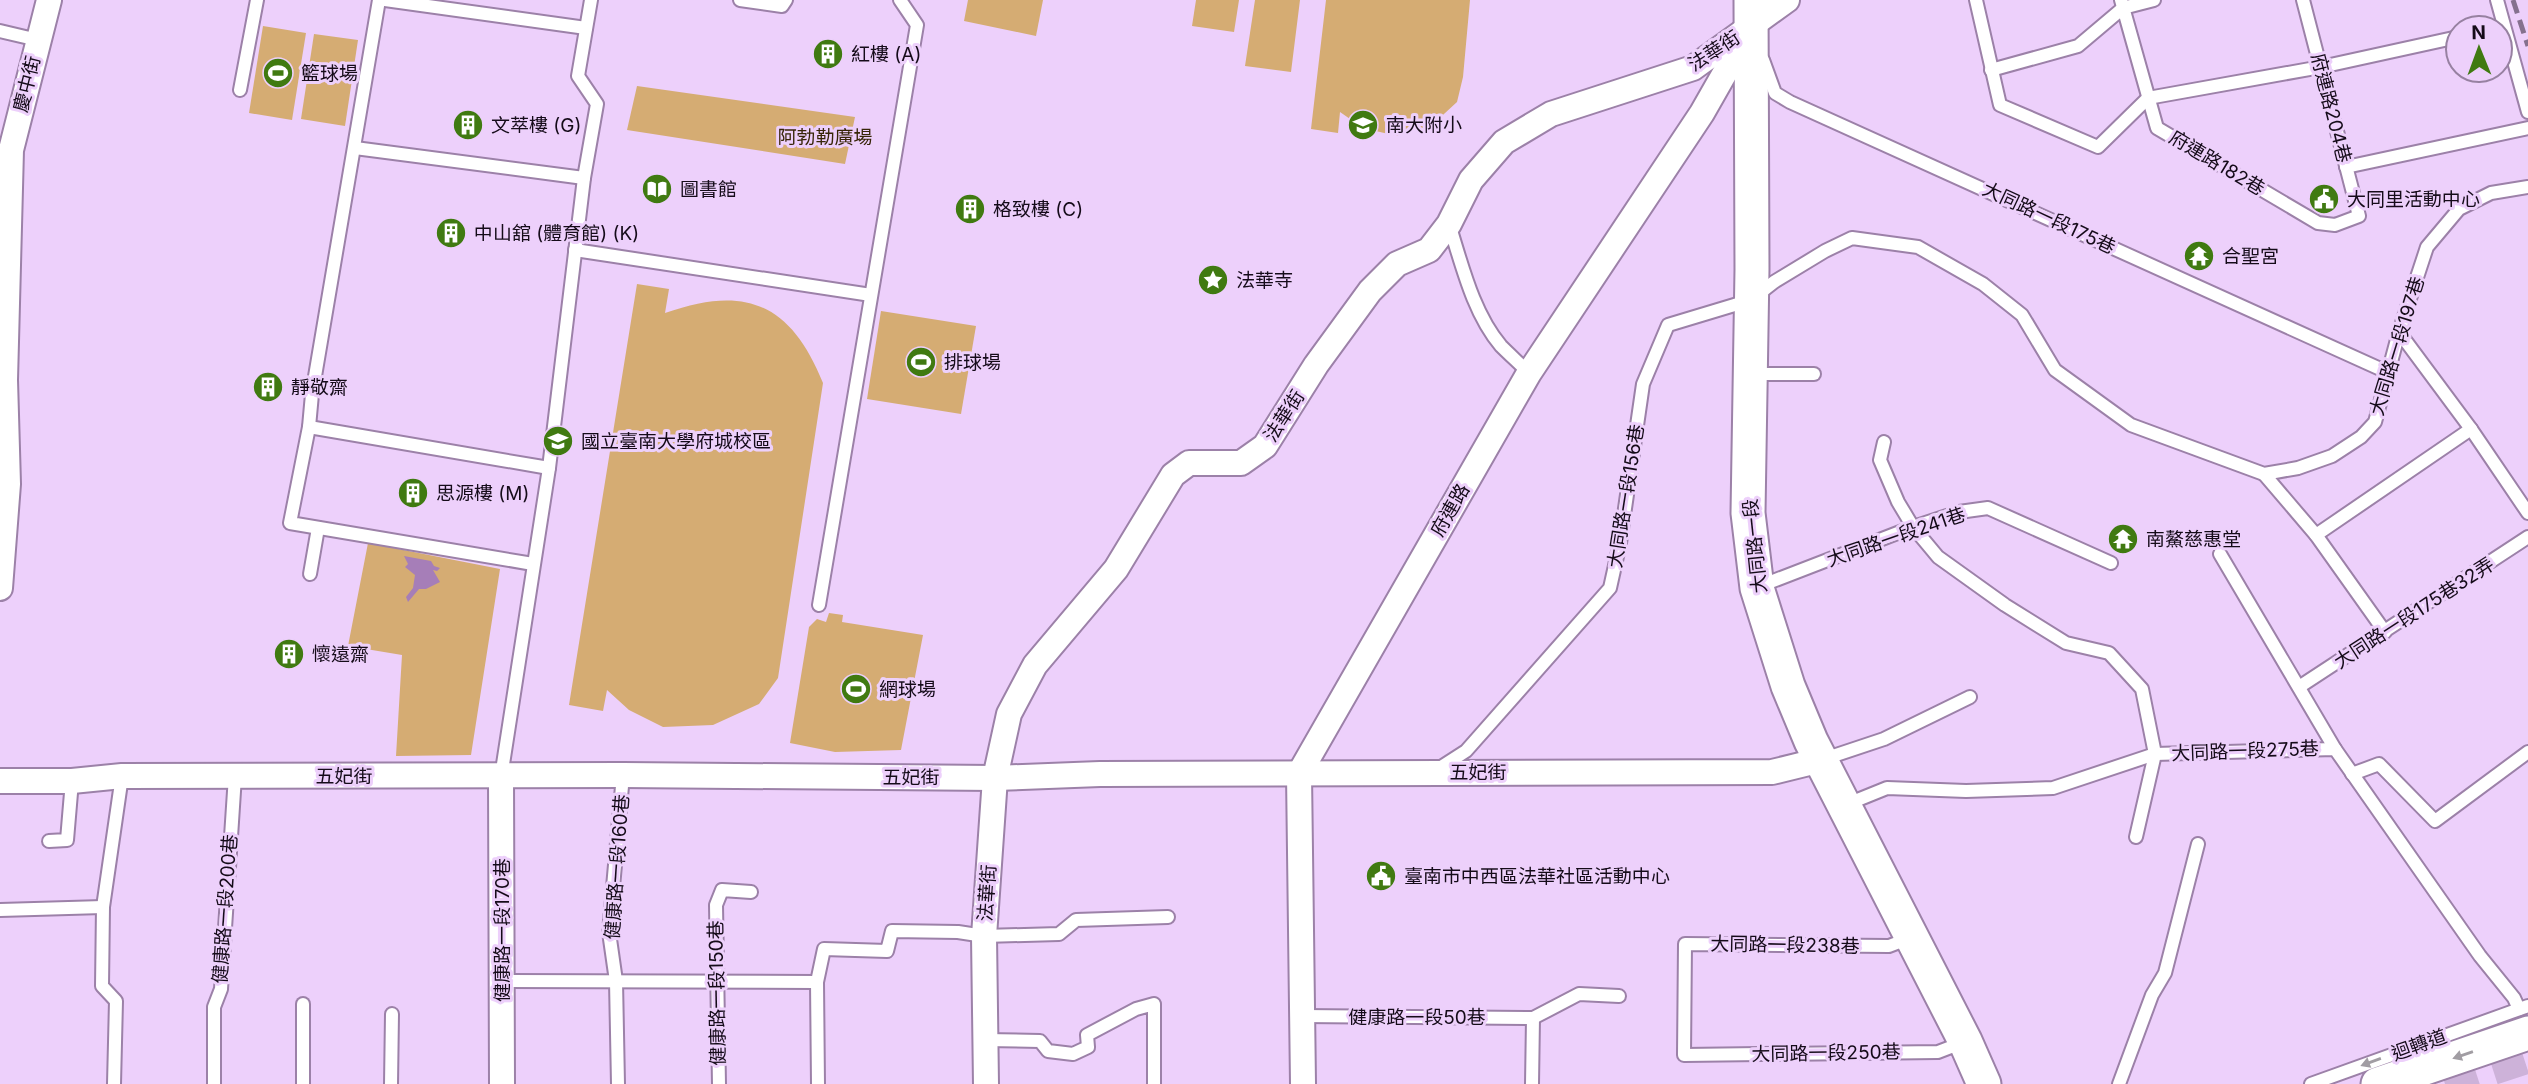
<svg xmlns="http://www.w3.org/2000/svg" width="2528" height="1084" viewBox="0 0 2528 1084" font-family="Inter,'Noto Sans TC',sans-serif">
	<style>
		.green { fill: #d5ac73 }
		.water { fill: #a67eb8 }
		.lines { fill: none; stroke-linecap: round; stroke-linejoin: round }
		.secondary-tunnel { stroke: #cdb2d9; stroke-width: 33; stroke-dasharray: 33 17; stroke-linecap: butt }
		.lane-casing { stroke: #9c81a8; stroke-width: 16 }
		.street-casing { stroke: #9c81a8; stroke-width: 28 }
		.secondary-casing { stroke: #9c81a8; stroke-width: 37 }
		.lane { stroke: #fff; stroke-width: 12 }
		.street { stroke: #fff; stroke-width: 24 }
		.secondary { stroke: #fff; stroke-width: 33 }
		.rail { stroke: #85718e; stroke-width: 5; stroke-dasharray: 14 7; stroke-linecap: butt }
		.oneway { fill: #a19da3 }
		.labels { text-anchor: middle; dominant-baseline: central; stroke-width: 6; stroke-linejoin: round; paint-order: stroke }
		.street-label { font-size: 19px; fill: #150b19; stroke: #edd0fb }
		.poi-label { font-size: 19px; fill: #150b19; stroke: #edd0fb; text-anchor: start }
		.park-label { font-size: 19px; fill: #372508; stroke: #edd0fb }
	</style>
	<rect width="100%" height="100%" fill="#edd0fb"/>
	<g class="green">
		<polygon points="968,0 1043,0 1036,36 964,21"/>
		<polygon points="1196,0 1239,0 1234,32 1192,26"/>
		<polygon points="1255,0 1300,0 1291,72 1245,66"/>
		<polygon points="1326,0 1470,0 1463,77 1457,102 1432,125 1397,136 1363,128 1340,112 1338,133 1311,129"/>
		<polygon points="263,26 306,33 292,120 249,113"/>
		<polygon points="314,34 358,40 345,126 301,119"/>
		<polygon points="637,86 855,117 845,164 627,130"/>
		<path d="M637 284 669 289 665 313C746 284 791 304 823 383L778 678 759 704 713 725 663 727 629 710 607 690 603 711 569 705Z"/>
		<polygon points="881,311 976,326 961,414 867,399"/>
		<polygon points="368,543 500,569 471,755 396,756 402,655 348,646"/>
		<polygon points="829,613 843,615 842,622 923,635 901,750 835,752 790,743 809,627 817,619 826,622"/>
	</g>
	<polygon class="water" points="404,556 431,561 434,566 440,568 437,571 433,570 440,582 426,589 419,589 408,602 406,597 413,588 415,575 405,567 408,564"/>
	<g class="lines">
		<polyline class="secondary-tunnel" points="2445,1084 2528,1057"/>
		<g class="lane-casing">
			<g id="lane">
				<polyline points="379,0 312,394 309,427 290,523 533,564"/>
				<polyline points="385,0 586,28"/>
				<polyline points="740,0 782,6 786,0"/>
				<polyline points="1976,0 2000,105 2098,147 2148,98 2321,67 2458,37"/>
				<polyline points="2121,0 2157,128 2318,223 2335,225 2359,216 2303,0"/>
				<polyline points="2497,0 2528,112"/>
				<polyline points="0,31 38,40"/>
				<polyline points="1763,60 1775,93 1790,102 2387,372"/>
				<polyline points="1991,70 2078,46 2123,8 2154,0"/>
				<polyline points="240,90 257,0"/>
				<polyline points="355,148 584,178"/>
				<polyline points="2346,167 2528,128"/>
				<path d="M1449 224C1462 265 1473 313 1501 346 1510 355 1520 364 1529 373"/>
				<polyline points="575,250 871,295"/>
				<polyline points="2399,332 2471,429 2528,513"/>
				<polyline points="1752,374 1814,374"/>
				<polyline points="309,427 549,468"/>
				<polyline points="1884,442 1880,460 1898,502 1913,527 1938,557 2005,605 2066,643 2109,653 2142,689 2155,754 2136,837"/>
				<polyline points="2264,474 2316,535 2385,632"/>
				<polyline points="2316,535 2471,429"/>
				<polyline points="2220,554 2335,749"/>
				<polyline points="310,574 318,528"/>
				<polyline points="1760,586 1913,527 1959,512 1988,508 2111,563"/>
				<polyline points="819,605 917,25 900,0"/>
				<polyline points="2299,687 2528,537"/>
				<polyline points="1821,760 1884,739 1970,697"/>
				<polyline points="1438,769 1466,751 1610,588 1620,543 1643,384 1668,325 1751,300 1774,282 1825,251 1852,238 1918,247 1983,284 2022,315 2055,370 2131,425 2264,474 2298,468 2332,456 2361,437 2375,422 2399,332 2427,247 2459,209 2491,193 2528,187"/>
				<polyline points="2352,774 2379,764 2435,821 2528,752"/>
				<polyline points="501,777 549,468 584,178 597,104 578,76 591,0"/>
				<polyline points="1845,805 1887,788 1966,791 2053,788 2155,754 2335,749 2480,956 2514,998 2519,1009"/>
				<polyline points="49,841 67,840 72,781"/>
				<polyline points="0,910 103,907"/>
				<polyline points="1910,938 1889,946 1685,944 1684,1055 1938,1052 1964,1042"/>
				<polyline points="502,981 817,982"/>
				<polyline points="1302,1016 1533,1018 1579,994 1619,996"/>
				<polyline points="984,1040 1040,1041 1048,1051 1073,1054 1088,1047 1087,1035 1136,1009 1154,1004 1154,1084"/>
				<polyline points="114,1084 116,1001 102,986 103,907 122,776"/>
				<polyline points="214,1084 214,1007 221,989 235,776"/>
				<polyline points="303,1084 303,1004"/>
				<polyline points="391,1084 392,1014"/>
				<polyline points="618,1084 616,981 609,932 623,775"/>
				<polyline points="719,1084 716,905 722,890 751,892"/>
				<polyline points="818,1084 817,982 824,949 887,951 892,931 958,932 984,936 1059,934 1076,920 1168,917"/>
				<polyline points="1532,1084 1533,1018"/>
				<polyline points="2119,1084 2152,995 2165,973 2198,844"/>
				<polyline points="2311,1084 2528,1006"/>
			</g>
		</g>
		<g class="street-casing">
			<g id="street">
				<polyline points="0,588 8,484 5,380 11,150 49,0"/>
				<polyline points="501,777 502,1084"/>
				<polyline points="0,781 72,781 122,776 623,775 995,778 1100,774 1772,772 1821,760"/>
				<polyline points="986,1084 984,936 995,778 1009,714 1035,665 1116,569 1173,475 1189,463 1241,463 1265,446 1316,365 1370,291 1397,264 1429,250 1449,224 1471,180 1504,142 1551,114 1693,68 1787,0"/>
				<polyline points="1303,1084 1299,774 1529,373 1702,113 1747,34"/>
			</g>
		</g>
		<g class="secondary-casing">
			<g id="secondary">
				<polyline points="1751,0 1752,269 1748,513 1757,588 1788,686 1811,741 1965,1041 1984,1084"/>
				<polyline points="2378,1084 2528,1033"/>
			</g>
		</g>
		<use href="#lane" class="lane"/>
		<use href="#street" class="street"/>
		<use href="#secondary" class="secondary"/>
		<polyline class="rail" points="2513,0 2528,46"/>
	</g>
	<defs><path id="oneway-solid" d="M-6-.8H1V-3.2L6.5 0L1 3.2V.8H-6Z" transform="scale(1.75)"/></defs>
	<g class="oneway">
		<use href="#oneway-solid" transform="translate(2463 1055) rotate(161)"/>
		<use href="#oneway-solid" transform="translate(2371 1062) rotate(160)"/>
	</g>
	<defs>
		<g id="building-disc" transform="scale(1.575)"><circle r="9.5" fill="#407a11" stroke="#edd0fb"/><path d="M-4-6H4V6H1V3H-1V6H-4ZM-2.5-4.3h1.7v1.8h-1.7ZM.8-4.3h1.7v1.8H.8ZM-2.5-1h1.7V.8h-1.7ZM.8-1h1.7V.8H.8Z" fill="#fff"/></g>
		<g id="stadium-disc" transform="scale(1.575)"><circle r="9.5" fill="#407a11" stroke="#edd0fb"/><path d="M0-5a6.5 5 0 1 0 0 10a6.5 5 0 1 0 0-10ZM-3.5-1.8h7v3.6h-7Z" fill="#fff"/></g>
		<g id="school-disc" transform="scale(1.575)"><circle r="9.5" fill="#407a11" stroke="#edd0fb"/><path d="M0-5L7-2L0 1L-7-2ZM-4 1L0 2.5L4 1V4Q0 6-4 4Z" fill="#fff"/></g>
		<g id="library-disc" transform="scale(1.575)"><circle r="9.5" fill="#407a11" stroke="#edd0fb"/><path d="M-6-4Q-3-5.5-.7-3.5V5Q-3 3-6 4ZM6-4Q3-5.5 .7-3.5V5Q3 3 6 4Z" fill="#fff"/></g>
		<g id="civic-disc" transform="scale(1.575)"><circle r="9.5" fill="#407a11" stroke="#edd0fb"/><path d="M-.6-6.5H3V-4.5H.6V-3L4-1V1h2V6H-6V1h2V-1L-.6-3ZM-1.2 2.5V6h2.4V2.5Z" fill="#fff"/></g>
		<g id="temple-disc" transform="scale(1.575)"><circle r="9.5" fill="#407a11" stroke="#edd0fb"/><path d="M0-6L5-2H3V0L6.5 2.5H4V6H1.5V3h-3V6H-4V2.5H-6.5L-3 0V-2H-5Z" fill="#fff"/></g>
		<g id="sight-disc" transform="scale(1.575)"><circle r="9.5" fill="#407a11" stroke="#edd0fb"/><path d="M0-6L1.8-2.2L6-1.7L2.9 1.2L3.7 5.4L0 3.3L-3.7 5.4L-2.9 1.2L-6-1.7L-1.8-2.2Z" fill="#fff"/></g>
		<g id="university-disc" transform="scale(1.575)"><circle r="9.5" fill="#407a11" stroke="#edd0fb"/><path d="M0-5L7-2L0 1L-7-2ZM-4 1L0 2.5L4 1V4Q0 6-4 4Z" fill="#fff"/></g>
	</defs>
	<g fill-rule="evenodd">
		<use href="#building-disc" x="828" y="54"/>
		<use href="#stadium-disc" x="278" y="73"/>
		<use href="#building-disc" x="468" y="125"/>
		<use href="#school-disc" x="1363" y="125"/>
		<use href="#library-disc" x="657" y="189"/>
		<use href="#civic-disc" x="2324" y="199"/>
		<use href="#building-disc" x="970" y="209"/>
		<use href="#building-disc" x="451" y="233"/>
		<use href="#temple-disc" x="2199" y="256"/>
		<use href="#sight-disc" x="1213" y="280"/>
		<use href="#stadium-disc" x="921" y="362"/>
		<use href="#building-disc" x="268" y="387"/>
		<use href="#university-disc" x="558" y="441"/>
		<use href="#building-disc" x="413" y="493"/>
		<use href="#temple-disc" x="2123" y="539"/>
		<use href="#building-disc" x="289" y="654"/>
		<use href="#stadium-disc" x="856" y="689"/>
		<use href="#civic-disc" x="1381" y="876"/>
	</g>
	<g class="labels">
		<g class="street-label">
			<text transform="translate(1714 51) rotate(-33)">法華街</text>
			<text transform="translate(27 84) rotate(-76)">慶中街</text>
			<text transform="translate(2331 108) rotate(76)">府連路204巷</text>
			<text transform="translate(2217 163) rotate(31)">府連路182巷</text>
			<text transform="translate(2049 218) rotate(25)">大同路一段175巷</text>
			<text transform="translate(2397 346) rotate(-73)">大同路一段197巷</text>
			<text transform="translate(1284 416) rotate(-57)">法華街</text>
			<text transform="translate(1626 496) rotate(-81)">大同路一段156巷</text>
			<text transform="translate(1450 510) rotate(-60)">府連路</text>
			<text transform="translate(1896 537) rotate(-19)">大同路一段241巷</text>
			<text transform="translate(1755 546) rotate(-96)">大同路一段</text>
			<text transform="translate(2414 613) rotate(-33)">大同路一段175巷32弄</text>
			<text transform="translate(2245 751) rotate(-2)">大同路一段275巷</text>
			<text x="1478" y="772">五妃街</text>
			<text x="344" y="776">五妃街</text>
			<text x="911" y="777">五妃街</text>
			<text transform="translate(617 867) rotate(-86)">健康路一段160巷</text>
			<text transform="translate(987 893) rotate(-86)">法華街</text>
			<text transform="translate(225 909) rotate(-86)">健康路一段200巷</text>
			<text transform="translate(502 930) rotate(-90)">健康路一段170巷</text>
			<text transform="translate(1785 945) rotate(1)">大同路一段238巷</text>
			<text transform="translate(717 993) rotate(-91)">健康路一段150巷</text>
			<text x="1417" y="1017">健康路一段50巷</text>
			<text transform="translate(2419 1045) rotate(-20)">迴轉道</text>
			<text transform="translate(1826 1053) rotate(-1)">大同路一段250巷</text>
		</g>
		<g class="poi-label">
			<text x="851" y="54">紅樓 (A)</text>
			<text x="301" y="73">籃球場</text>
			<text x="491" y="125">文萃樓 (G)</text>
			<text x="1386" y="125">南大附小</text>
			<text x="680" y="189">圖書館</text>
			<text x="2347" y="199">大同里活動中心</text>
			<text x="993" y="209">格致樓 (C)</text>
			<text x="474" y="233">中山舘 (體育館) (K)</text>
			<text x="2222" y="256">合聖宮</text>
			<text x="1236" y="280">法華寺</text>
			<text x="944" y="362">排球場</text>
			<text x="291" y="387">靜敬齋</text>
			<text x="581" y="441">國立臺南大學府城校區</text>
			<text x="436" y="493">思源樓 (M)</text>
			<text x="2146" y="539">南鰲慈惠堂</text>
			<text x="312" y="654">懷遠齋</text>
			<text x="879" y="689">網球場</text>
			<text x="1404" y="876">臺南市中西區法華社區活動中心</text>
		</g>
		<g class="park-label">
			<text x="825" y="137">阿勃勒廣場</text>
		</g>
	</g>
	<g transform="translate(2479 49) rotate(359)"><circle r="33" fill="#edd0fb" stroke="#9781a1" stroke-width="2"/>
	<path d="M0-5L12 26L0 18L-12 26Z" fill="#407a11"/>
	<text y="-10" font-size="19" font-weight="bold" text-anchor="middle" fill="#150b19">N</text>
	</g>
</svg>
